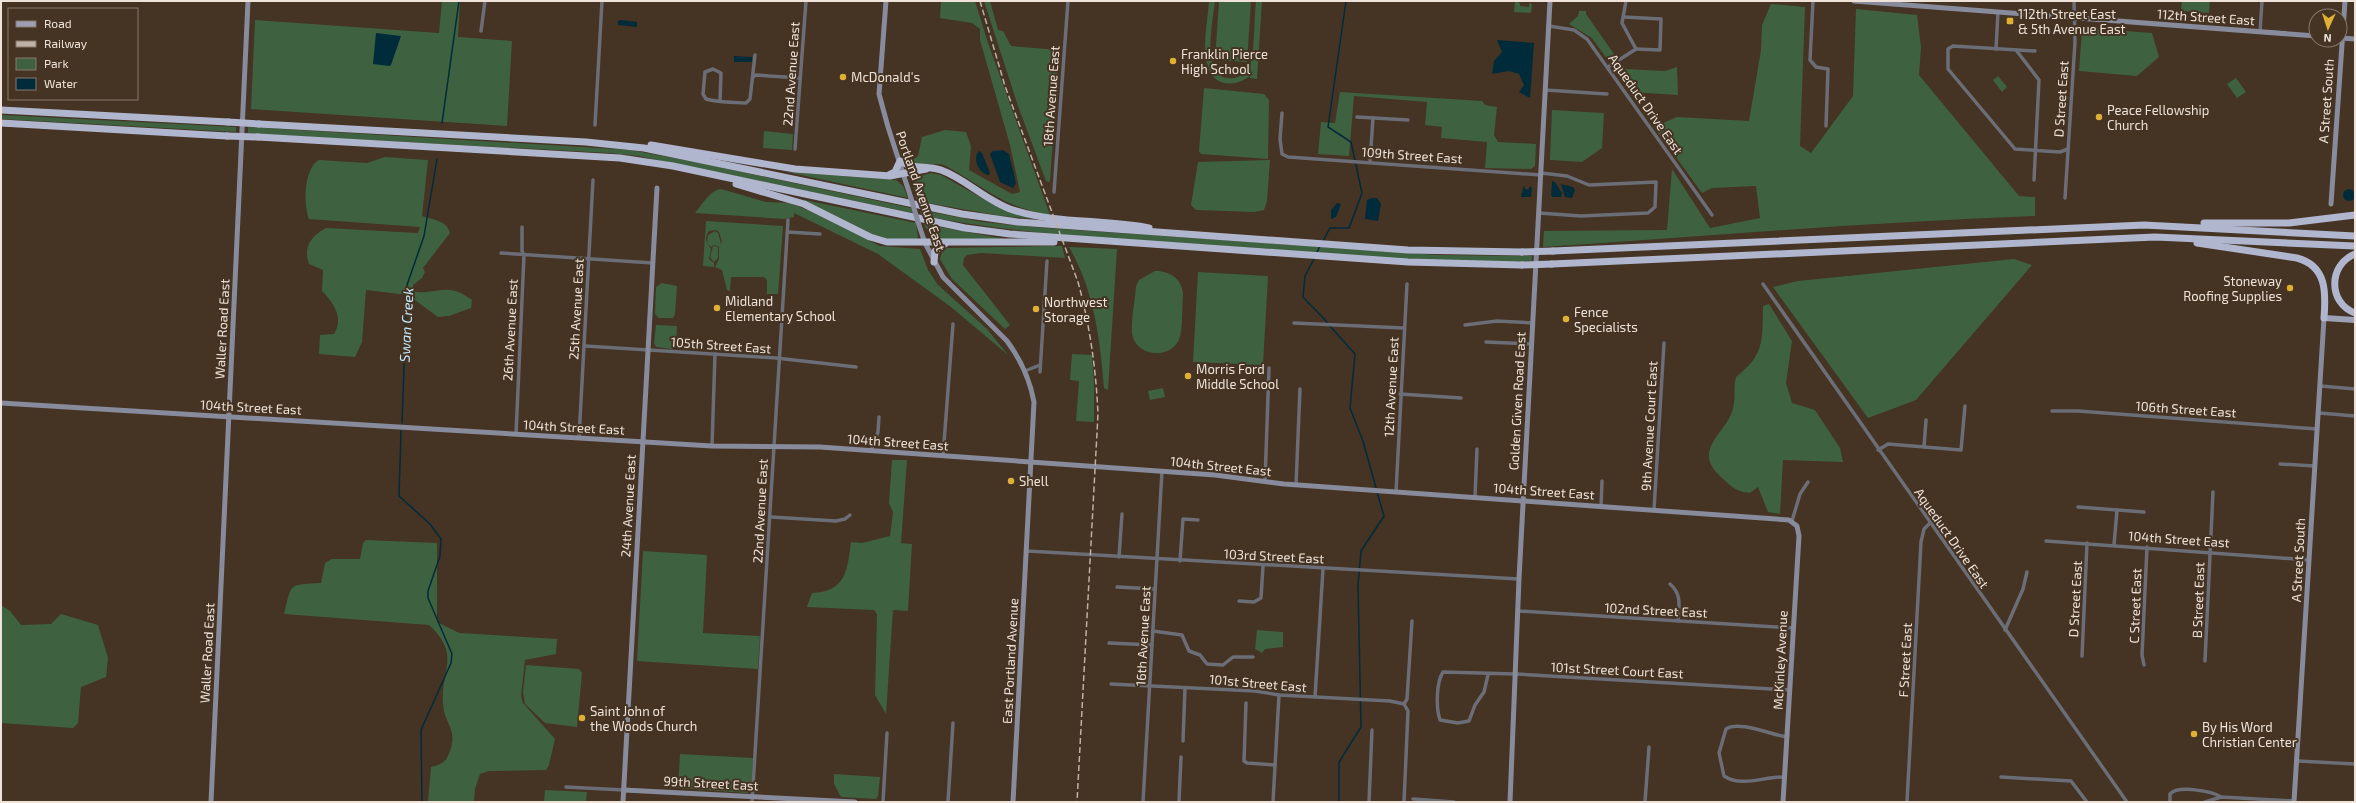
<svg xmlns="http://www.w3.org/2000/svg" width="2356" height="803" viewBox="0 0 2356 803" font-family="'Exo 2',sans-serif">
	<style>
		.green { fill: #3e623f }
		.water { fill: #002b3b }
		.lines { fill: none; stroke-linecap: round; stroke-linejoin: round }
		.stream { stroke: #002b3b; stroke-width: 1.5 }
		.street { stroke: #6b6d77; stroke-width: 3.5 }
		.secondary { stroke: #878b9b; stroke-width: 5 }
		.primary { stroke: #9da1b6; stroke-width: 6 }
		.highway { stroke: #b1b6cf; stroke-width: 7 }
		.rail { stroke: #beb1a5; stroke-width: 1.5; stroke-dasharray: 6 3; stroke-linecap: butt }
		.secondary-bridge { stroke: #878b9b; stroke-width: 5 }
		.highway-bridge { stroke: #b1b6cf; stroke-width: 7 }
		.poi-dot { fill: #e0b034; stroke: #453323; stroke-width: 1.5 }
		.labels { text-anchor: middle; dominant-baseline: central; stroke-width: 4; stroke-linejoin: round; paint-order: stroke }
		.poi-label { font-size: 13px; fill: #efe3d9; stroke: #453323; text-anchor: start }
		.street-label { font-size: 13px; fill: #efe3d9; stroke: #453323 }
		.water-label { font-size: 14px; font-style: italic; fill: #c4eafe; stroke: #453323 }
	</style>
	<rect width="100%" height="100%" fill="#453323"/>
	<g class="green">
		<polygon points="442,1 460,1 458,37 512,41 507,126 251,109 255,20 439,33"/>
		<path d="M941 1H975L988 43 1050 215C1002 207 985 187 944 165 933 162 921 167 911 161L918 156 922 137 945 130 966 132 971 146 969 170 1012 194 1020 192 1010 145 980 40V29L972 23 940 18Z"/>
		<polygon points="984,1 990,1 998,30 1003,31 1011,46 1059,50 1050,181 1049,182 1046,181 1018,106"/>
		<path d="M1209 1H1215C1213 21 1199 83 1234 78 1241 77 1247 72 1250 65 1255 51 1254 18 1256 1H1262L1257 79 1250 78V76C1242 82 1233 85 1224 83 1195 75 1208 23 1209 1Z"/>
		<polygon points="1219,1 1251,1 1247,62 1215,60"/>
		<polygon points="1515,1 1520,3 1520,6 1529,7 1529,3 1532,4 1531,13 1514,12"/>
		<polygon points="2182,1 2210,1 2209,13 2181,11"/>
		<path d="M1771 4 1805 7 1800 146 1811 153 1853 96 1856 9 1917 15 1921 47 1919 75 2019 196 2035 197V216C1871 222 1707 236 1543 247L1544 231 1667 230 1672 169 1710 228 1760 218 1756 186 1712 188 1702 193 1654 127 1677 117 1749 121 1761 50 1762 25Z"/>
		<polygon points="1579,11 1586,11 1586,14 1614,54 1607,59 1592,38 1569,24 1578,16"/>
		<polygon points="2084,28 2152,33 2159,57 2137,76 2079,71 2082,31"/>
		<polygon points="1623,65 1625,69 1665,71 1677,67 1678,95 1631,92 1616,70"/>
		<polygon points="1998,76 2007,87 2002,92 1993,80"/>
		<polygon points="2236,78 2246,92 2237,98 2227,84"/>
		<polygon points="1204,88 1264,94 1269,100 1268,159 1201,154 1199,151"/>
		<polygon points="1340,92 1482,101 1485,105 1497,107 1494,135 1498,142 1536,144 1535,166 1531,169 1485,168 1487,142 1441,138 1442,127 1425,125 1427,102 1354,96 1349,156 1318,154 1321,122 1335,123"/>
		<polygon points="1552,110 1604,113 1602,148 1582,162 1550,160"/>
		<polygon points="1,115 236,127 236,132 1,119"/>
		<polygon points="248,127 631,150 700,163 911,208 913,213 638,156 609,153 258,134 248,133"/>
		<polygon points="764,131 793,134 792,150 763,148"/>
		<path d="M385 157 428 160 422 216C433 220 447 220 450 233L423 268 425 272 422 278 413 285V291C427 295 442 287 455 291 461 292 467 297 472 300L471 308 449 316 438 317 408 295 366 290 362 342 355 357 319 354 320 335 334 334C344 318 334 303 322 291L323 270 309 264C303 247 311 236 326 228L418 233 420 227 309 219C303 205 304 168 319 160L367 163Z"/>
		<polygon points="1270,160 1267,201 1264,210 1254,212 1196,210 1191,205 1198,162"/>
		<polygon points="787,172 896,180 903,186 908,198"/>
		<polygon points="931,173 941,175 994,205 1037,219 1001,216 917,201 912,180 914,178"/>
		<path d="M721 189 766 202 789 203 808 210 880 246 920 249 928 270 938 285 987 329 1008 355 951 307 878 254 794 213V217L785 219 695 213C702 205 710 190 721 189Z"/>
		<polygon points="795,198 916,223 918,237 917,239 891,240 871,234 830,213"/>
		<path d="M920 210 983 222 1032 227 1438 255 1532 256V261C1435 266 1336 253 1239 247 1133 239 1026 237 921 215Z"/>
		<path d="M706 221 783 226 778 294H767V280L764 277H731L730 291 727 290 722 270 715 267 719 259V248L722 242 719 232 716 230 709 231C704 237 706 243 711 249L709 259 714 263V267L703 266Z"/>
		<polygon points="924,224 1011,240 931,239"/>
		<polygon points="715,231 718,233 721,243 720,247 714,245 711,247 707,243 708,235"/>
		<polygon points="713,246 718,247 718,258 714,262 710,257"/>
		<polygon points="1051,246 1062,246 1065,258 981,253 967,255 964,258 963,265 1010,325 1005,329 952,279 940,259 942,252 947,248"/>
		<path d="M1069 247 1117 249 1108 390 1104 388C1100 339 1094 290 1069 247Z"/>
		<polygon points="2014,259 2032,265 1916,400 1868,418 1773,287 1798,281"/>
		<path d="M1155 271C1169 271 1182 278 1183 294 1182 307 1183 324 1180 337 1172 361 1135 357 1132 333 1131 318 1135 301 1136 286L1139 280Z"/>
		<polygon points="1198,272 1268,276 1263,365 1193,362"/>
		<polygon points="662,283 677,286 675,314 673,318 659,318 655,314 656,287"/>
		<path d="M1769 304 1792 341 1786 383 1792 403 1815 410 1840 448 1843 462 1783 460 1780 514 1768 512 1758 487 1750 493C1735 491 1732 487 1721 477 1690 449 1728 433 1733 408 1736 398 1733 387 1736 377 1765 354 1762 341 1763 306Z"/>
		<polygon points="656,325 677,326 676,346 672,349 656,347 654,343"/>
		<polygon points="1072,354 1092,355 1094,383 1094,422 1076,421 1079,381 1070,380"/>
		<polygon points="1163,388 1165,397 1150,400 1148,391"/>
		<path d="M892 460H907L901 543 912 544 908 611 893 610 886 714 875 695 877 614 874 610 807 607 812 593C847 591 847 570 851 542L862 543 890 536 893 512 889 503Z"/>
		<path d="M366 540 437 543V622L459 633 557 639 556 654 525 660 521 696 523 703 555 739 549 765 546 770 489 771 480 774 475 789 474 802H428L431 767C443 764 446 762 450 751 458 728 444 724 443 704 440 671 462 655 429 625L284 614C292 582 288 585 321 583L325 563 332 559H360L363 543Z"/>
		<polygon points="643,551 707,555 703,633 760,636 758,669 637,661"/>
		<polygon points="1,605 10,611 21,625 51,624 61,614 98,625 108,658 106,677 81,687 78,723 73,728 1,723"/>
		<polygon points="1257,630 1283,632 1283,647 1265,649 1262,653 1255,649"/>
		<polygon points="526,665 579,669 582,673 577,727 545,723 525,704 523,692"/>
		<polygon points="680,754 753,758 751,790 748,793 678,788"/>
		<polygon points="834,774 880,777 878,796 876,799 841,797 834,784"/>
		<polygon points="545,790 587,792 586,802 544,802"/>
	</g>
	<g class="water">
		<polygon points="621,20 637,22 637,27 618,25 618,21"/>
		<polygon points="376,33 401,36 391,65 389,66 373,64"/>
		<polygon points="1497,40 1534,43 1530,98 1519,92 1524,85 1519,74 1509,71 1492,74 1494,61 1502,52"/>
		<polygon points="734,56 752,57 752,62 734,62"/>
		<polygon points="1003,150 1009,154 1016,183 1013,188 1000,182 990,154 993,151"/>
		<path d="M979 151 982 153 990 173 989 175C979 174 972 159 979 151Z"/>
		<polygon points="1552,181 1555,182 1562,193 1561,197 1553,197 1551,195"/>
		<polygon points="1561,184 1573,187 1575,190 1572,198 1565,197"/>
		<polygon points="1524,185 1525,189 1528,190 1530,186 1532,188 1531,197 1521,197"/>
		<circle cx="2349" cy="195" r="6"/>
		<polygon points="1372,198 1377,198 1381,204 1378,221 1365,219 1367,200"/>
		<polygon points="1337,203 1341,204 1336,217 1331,219 1331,210"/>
	</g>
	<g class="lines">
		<g class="stream">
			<polyline points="442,123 459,1"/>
			<polyline points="1323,241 1330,228 1349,228 1362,193 1351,142 1328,127 1346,1"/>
			<polyline points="1316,254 1320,246"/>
			<polyline points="1314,259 1305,276 1303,297 1328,323"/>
			<polyline points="1330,326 1355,354 1350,408 1363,441 1376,488"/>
			<polyline points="402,423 407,285 424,236 437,159"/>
			<polyline points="401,431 399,496 430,524 441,539 440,556 428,591 428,598 452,654 451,663 421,730 422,802"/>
			<polyline points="1339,802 1339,762 1361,727 1358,585 1361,551 1384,516 1377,492"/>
		</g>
		<g class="street">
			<polyline points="1626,1 1622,23 1636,49"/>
			<polyline points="1813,1 1810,60 1816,67 1828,69 1826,126"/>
			<polyline points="1624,17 1661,19 1660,50 1636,49"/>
			<polyline points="1549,26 1574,30 1587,39 1712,215"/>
			<polyline points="481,31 485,1"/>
			<polyline points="2260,32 2262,1"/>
			<polyline points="1996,49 1998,12"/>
			<polyline points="2016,50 2039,80 2034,180"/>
			<polyline points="2035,51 1953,46 1948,49 1948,69 2015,149 2060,152 2068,149"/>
			<polyline points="1608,67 1636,49"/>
			<polyline points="753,77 756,75 800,78"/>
			<polyline points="1545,90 1607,94"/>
			<path d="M720 101 721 73 713 69 705 72 703 94 706 99C719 103 733 102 746 103L750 99 755 55"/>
			<polyline points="1282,113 1280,139 1282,154 1288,157 1541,175"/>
			<polyline points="1357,117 1408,120"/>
			<polyline points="595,125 602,1"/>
			<polyline points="795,149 806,1"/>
			<polyline points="1370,162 1373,118"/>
			<polyline points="1054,192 1068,1"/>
			<polyline points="2065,198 2075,42 2074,1"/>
			<polyline points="1539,213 1581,216 1648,213 1655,207 1656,182 1589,185 1567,176 1541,173"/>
			<polyline points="788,232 820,234"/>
			<polyline points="501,253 653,263"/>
			<polyline points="1763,284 2127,802"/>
			<polyline points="1294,323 1403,328"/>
			<polyline points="1465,325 1497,321 1533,323"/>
			<polyline points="1486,342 1532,344"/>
			<polyline points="585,346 776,358 856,367"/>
			<polyline points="1025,371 1040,365"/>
			<polyline points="1040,372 1047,261"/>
			<polyline points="2321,386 2355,389"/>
			<polyline points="1400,394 1461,398"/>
			<polyline points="2052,411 2078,411 2317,429"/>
			<polyline points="2319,413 2355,416"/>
			<polyline points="516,434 524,255 522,251 522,227"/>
			<polyline points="579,438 593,180"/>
			<polyline points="712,446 715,354"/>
			<polyline points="1924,447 1926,420"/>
			<polyline points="1878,450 1888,444 1961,450 1965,406"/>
			<polyline points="871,451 878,432 879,417"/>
			<polyline points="943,456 953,324"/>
			<polyline points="2280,464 2315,466"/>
			<polyline points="1265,481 1269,368"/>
			<polyline points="1296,485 1300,389"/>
			<polyline points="1396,492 1407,284"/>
			<polyline points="1475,497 1477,449"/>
			<polyline points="1601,507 1602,481"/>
			<polyline points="2078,507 2144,512"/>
			<polyline points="1654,510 1664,343"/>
			<polyline points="771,517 836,521 845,519 850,515"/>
			<polyline points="1792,521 1800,494 1808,482"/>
			<polyline points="2046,541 2309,560"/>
			<polyline points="2114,545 2117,510"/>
			<polyline points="1027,551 1519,579"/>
			<polyline points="1119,557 1122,514"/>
			<polyline points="1180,561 1183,519 1198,520"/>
			<path d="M1670 584C1682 594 1679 606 1678 621"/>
			<polyline points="1117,587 1155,589"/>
			<polyline points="1239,601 1254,602 1261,598 1263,566"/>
			<polyline points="1518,611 1793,628"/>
			<polyline points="2005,630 2023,589 2027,572"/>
			<polyline points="1153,631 1182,635 1189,651 1200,655 1207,664 1223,665 1233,657 1253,657"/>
			<polyline points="1109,643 1152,645"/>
			<polyline points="2082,656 2087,543"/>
			<polyline points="2205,661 2213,492"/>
			<polyline points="2144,665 2142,655 2147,547"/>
			<path d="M1488 675 1484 692 1475 705 1469 721 1458 723 1440 720C1436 708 1436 683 1443 672L1516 674 1790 690"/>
			<polyline points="1111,684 1255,691 1279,695 1390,701 1404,704"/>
			<polyline points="1315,697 1323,569"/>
			<polyline points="1246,703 1244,761 1247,763 1275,765"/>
			<polyline points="1404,704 1407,699 1412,621"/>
			<polyline points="1183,741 1185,688"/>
			<polyline points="2298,761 2355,764"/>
			<path d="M1785 777C1765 776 1742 788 1724 776L1719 753 1726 729C1738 720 1772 735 1787 737"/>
			<polyline points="2001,777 2071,781 2087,802"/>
			<polyline points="566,787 624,790"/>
			<polyline points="1413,799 1454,802"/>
			<polyline points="752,802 788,220"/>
			<polyline points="883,802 887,733"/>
			<polyline points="948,802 953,723"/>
			<polyline points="1143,802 1162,471"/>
			<polyline points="1179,802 1181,757"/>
			<polyline points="1273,802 1279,695"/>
			<polyline points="1369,802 1372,730"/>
			<polyline points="1404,802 1408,711 1404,704"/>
			<polyline points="1645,802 1649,747"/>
			<polyline points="1907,802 1921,542 1924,529 1930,523"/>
			<path d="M2170 802V794C2178 785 2212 791 2221 797"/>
			<polyline points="2205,802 2221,797 2294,801"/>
		</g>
		<g class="secondary">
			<polyline points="886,1 879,94 888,127 911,198"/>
			<polyline points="1854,1 2316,36"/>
			<polyline points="2340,38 2355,39"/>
			<polyline points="2331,204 2345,1"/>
			<path d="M918 222 925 243 943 277 1007 341C1021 360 1030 380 1034 402L1013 802"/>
			<polyline points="1,403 712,446 820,447 1215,475 1284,484 1789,520 1797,526 1799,536 1783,802"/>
			<polyline points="624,790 855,802"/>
			<polyline points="211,802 248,1"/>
			<polyline points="623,802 657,188"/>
			<polyline points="1510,802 1519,579 1550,1"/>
			<polyline points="2294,802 2324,318"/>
		</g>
		<polyline class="primary" points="2324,318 2355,320"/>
		<g class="highway">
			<polyline points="1,110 228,122"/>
			<polyline points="1,123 227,136"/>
			<polyline points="259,124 586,142 644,148 962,214 1018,222 1408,250 1522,252"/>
			<polyline points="258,137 620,158 673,166 965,228 1010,234 1408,262 1522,265"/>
			<polyline points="651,145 795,169 890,176 926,169"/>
			<path d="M889 175 895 172 900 161C914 170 926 165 941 170 966 179 986 201 1013 210 1056 224 1104 219 1149 228"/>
			<polyline points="736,184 804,204 870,237 887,242 1054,242"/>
			<polyline points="2204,223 2289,223 2355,215"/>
			<path d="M2197 243 2297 258C2327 266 2326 293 2324 318"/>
			<polyline points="1553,251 2144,225 2355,236"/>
			<path d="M2355 254C2328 265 2328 303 2355 313"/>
			<polyline points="934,262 935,251 945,244"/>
			<polyline points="1552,264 2155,237 2355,246"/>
		</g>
		<path class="rail" d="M980 1 1005 86 1078 282C1090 326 1096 369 1098 414L1077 802"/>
		<polyline class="secondary-bridge" points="911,198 918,222"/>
		<g class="highway-bridge">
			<polyline points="228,122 259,124"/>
			<polyline points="227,136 258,137"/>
			<polyline points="1522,252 1553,251"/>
			<polyline points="1522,265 1552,264"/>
		</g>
	</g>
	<g class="poi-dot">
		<rect x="2006" y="17" width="8" height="8" rx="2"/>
		<circle cx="1173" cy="61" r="4"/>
		<circle cx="843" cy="77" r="4"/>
		<circle cx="2099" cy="117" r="4"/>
		<circle cx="2290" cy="288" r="4"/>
		<circle cx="717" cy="308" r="4"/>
		<circle cx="1036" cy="309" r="4"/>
		<circle cx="1566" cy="319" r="4"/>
		<circle cx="1188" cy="376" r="4"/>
		<circle cx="1011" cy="481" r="4"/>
		<circle cx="582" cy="718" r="4"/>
		<circle cx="2194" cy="734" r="4"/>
	</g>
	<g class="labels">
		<g class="poi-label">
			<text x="2018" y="14">112th Street East<tspan x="2018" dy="15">&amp; 5th Avenue East</tspan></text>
			<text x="1181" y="54">Franklin Pierce<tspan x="1181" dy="15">High School</tspan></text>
			<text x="851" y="77">McDonald's</text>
			<text x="2107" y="110">Peace Fellowship<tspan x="2107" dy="15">Church</tspan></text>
			<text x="2282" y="281" text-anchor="end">Stoneway<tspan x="2282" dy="15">Roofing Supplies</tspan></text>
			<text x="725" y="301">Midland<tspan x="725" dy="15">Elementary School</tspan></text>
			<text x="1044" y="302">Northwest<tspan x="1044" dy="15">Storage</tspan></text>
			<text x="1574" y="312">Fence<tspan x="1574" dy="15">Specialists</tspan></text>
			<text x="1196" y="369">Morris Ford<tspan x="1196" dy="15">Middle School</tspan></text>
			<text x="1019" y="481">Shell</text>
			<text x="590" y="711">Saint John of<tspan x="590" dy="15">the Woods Church</tspan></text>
			<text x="2202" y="727">By His Word<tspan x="2202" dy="15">Christian Center</tspan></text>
		</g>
		<g class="street-label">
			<text transform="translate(2206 17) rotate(4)">112th Street East</text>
			<text transform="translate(791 74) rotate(-86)">22nd Avenue East</text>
			<text transform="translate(1051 96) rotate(-86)">18th Avenue East</text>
			<text transform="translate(2061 99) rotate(-86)">D Street East</text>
			<text transform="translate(2326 101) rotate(-86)">A Street South</text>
			<text transform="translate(1646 104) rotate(55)">Aqueduct Drive East</text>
			<text transform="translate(1412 155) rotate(4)">109th Street East</text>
			<text transform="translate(921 191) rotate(71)">Portland Avenue East</text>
			<text transform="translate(576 309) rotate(-87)">25th Avenue East</text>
			<text transform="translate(222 329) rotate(-87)">Waller Road East</text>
			<text transform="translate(510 330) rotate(-87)">26th Avenue East</text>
			<text transform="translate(721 345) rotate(4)">105th Street East</text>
			<text transform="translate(1391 387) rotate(-87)">12th Avenue East</text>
			<text transform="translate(1517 401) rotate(-87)">Golden Given Road East</text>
			<text transform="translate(251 407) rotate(3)">104th Street East</text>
			<text transform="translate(2186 409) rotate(4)">106th Street East</text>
			<text transform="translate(1649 426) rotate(-87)">9th Avenue Court East</text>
			<text transform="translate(574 427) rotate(3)">104th Street East</text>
			<text transform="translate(898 442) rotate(4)">104th Street East</text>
			<text transform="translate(1221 466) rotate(6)">104th Street East</text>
			<text transform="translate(1544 491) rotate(4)">104th Street East</text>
			<text transform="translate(628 506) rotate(-87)">24th Avenue East</text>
			<text transform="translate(760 511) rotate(-87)">22nd Avenue East</text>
			<text transform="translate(1952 538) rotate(55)">Aqueduct Drive East</text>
			<text transform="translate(2179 539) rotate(4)">104th Street East</text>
			<text transform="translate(1274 556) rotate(3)">103rd Street East</text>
			<text transform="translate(2298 560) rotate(-87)">A Street South</text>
			<text transform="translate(2075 599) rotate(-87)">D Street East</text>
			<text transform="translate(2198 600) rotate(-88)">B Street East</text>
			<text transform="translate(2135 606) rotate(-88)">C Street East</text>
			<text transform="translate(1656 610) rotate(3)">102nd Street East</text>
			<text transform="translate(1143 636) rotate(-87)">16th Avenue East</text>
			<text transform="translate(207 653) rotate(-87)">Waller Road East</text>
			<text transform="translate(1780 660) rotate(-87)">McKinley Avenue</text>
			<text transform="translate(1905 660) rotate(-87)">F Street East</text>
			<text transform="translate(1010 661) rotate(-87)">East Portland Avenue</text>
			<text transform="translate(1617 670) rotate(3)">101st Street Court East</text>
			<text transform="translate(1258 683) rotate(5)">101st Street East</text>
			<text transform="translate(711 783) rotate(3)">99th Street East</text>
		</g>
		<g class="water-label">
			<text transform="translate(406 325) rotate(-87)">Swan Creek</text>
		</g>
	</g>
	<rect width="2356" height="803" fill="none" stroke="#efe3d9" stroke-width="4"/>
	<rect x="8" y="8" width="130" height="92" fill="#453323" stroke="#89796c"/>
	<rect x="16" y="21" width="20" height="6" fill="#9da1b6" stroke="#89796c"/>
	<text x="44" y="28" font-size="12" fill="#efe3d9">Road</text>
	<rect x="16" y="41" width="20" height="6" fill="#beb1a5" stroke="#89796c"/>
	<text x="44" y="48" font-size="12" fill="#efe3d9">Railway</text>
	<rect x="16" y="58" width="20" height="12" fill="#3e623f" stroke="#89796c"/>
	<text x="44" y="68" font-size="12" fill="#efe3d9">Park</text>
	<rect x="16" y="78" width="20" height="12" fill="#002b3b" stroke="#89796c"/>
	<text x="44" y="88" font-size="12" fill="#efe3d9">Water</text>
	<g transform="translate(2328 28) rotate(183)"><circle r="19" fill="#453323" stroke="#89796c"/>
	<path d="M0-3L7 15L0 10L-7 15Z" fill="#e0b034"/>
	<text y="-6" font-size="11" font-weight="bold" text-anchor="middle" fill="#efe3d9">N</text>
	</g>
</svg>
